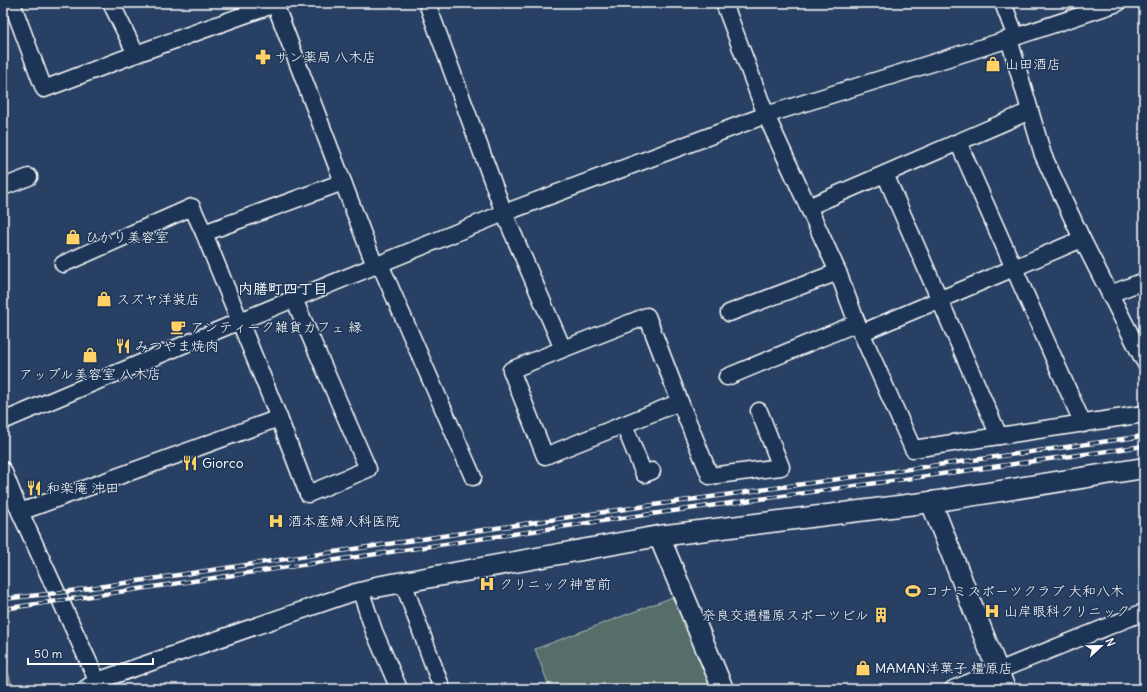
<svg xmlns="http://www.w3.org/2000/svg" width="1147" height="692" viewBox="0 0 1147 692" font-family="Delius,'Klee One',sans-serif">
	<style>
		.green { fill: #556e6b; stroke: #aab6b5 }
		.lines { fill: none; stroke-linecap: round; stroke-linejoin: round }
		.minor-casing { stroke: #fff; stroke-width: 19 }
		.tertiary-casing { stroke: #fff; stroke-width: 23 }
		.minor { stroke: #1d3557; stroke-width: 16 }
		.tertiary { stroke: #1d3557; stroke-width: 20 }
		.rail-casing { stroke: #fff; stroke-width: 4.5 }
		.rail { stroke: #1d3557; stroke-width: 3; stroke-dasharray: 9; stroke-linecap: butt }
		.labels { text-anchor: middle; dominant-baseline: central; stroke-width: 3; stroke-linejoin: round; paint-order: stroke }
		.poi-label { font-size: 14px; fill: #fff; stroke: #1d3557; text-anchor: start }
		.neighbourhood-label { font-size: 15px; font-weight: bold; fill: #fff; stroke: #1d3557 }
	</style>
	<rect width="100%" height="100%" fill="#284063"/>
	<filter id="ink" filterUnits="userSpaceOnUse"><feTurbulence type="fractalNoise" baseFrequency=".025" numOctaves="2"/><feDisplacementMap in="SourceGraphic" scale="8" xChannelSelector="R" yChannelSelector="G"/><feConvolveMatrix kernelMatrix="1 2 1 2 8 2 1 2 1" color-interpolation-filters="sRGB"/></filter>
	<g filter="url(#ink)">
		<g class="green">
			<polygon points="681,594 720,683 705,689 550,689 535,649"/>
			<polygon points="3,656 13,689 3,689"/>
		</g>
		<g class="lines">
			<g class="minor-casing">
				<g id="minor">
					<polyline points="12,3 44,89 136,54 278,3"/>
					<polyline points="111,3 136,54"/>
					<polyline points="427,3 504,213 563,349 647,316 680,402 545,456 511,370 563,349"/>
					<polyline points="724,3 766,115 838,272 857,323 913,449 1144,414"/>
					<polyline points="1003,3 1016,37"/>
					<polyline points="275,4 375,266"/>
					<polyline points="1009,39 1043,155 1082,239 1144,361"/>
					<polyline points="958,142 1083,424"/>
					<polyline points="885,174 999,436"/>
					<polyline points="3,187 29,177"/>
					<polyline points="808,207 1030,111"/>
					<polyline points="63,264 192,207 204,233"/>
					<polyline points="380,264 473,477"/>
					<polyline points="1110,294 1144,281"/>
					<polyline points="294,299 368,469 308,494 279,418 204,233 343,182"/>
					<polyline points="729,313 838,272"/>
					<polyline points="861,333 1082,239"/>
					<polyline points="727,377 857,323"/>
					<polyline points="680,402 710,476 781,467 759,411"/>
					<polyline points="3,421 240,321 504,213 766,115 1009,39 1118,3"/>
					<polyline points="624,425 644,474 652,471"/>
					<polyline points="3,470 20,512 101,689"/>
					<polyline points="20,512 279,418"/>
					<polyline points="403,582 442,689"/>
					<polyline points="361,592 374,631 399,689"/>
					<polyline points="85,689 97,681 352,593 376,587"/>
					<polyline points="953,689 1144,612"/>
				</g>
			</g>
			<g class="tertiary-casing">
				<g id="tertiary">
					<polyline points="931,502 1005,689"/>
					<polyline points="659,536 723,689"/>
					<polyline points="376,587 659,536 931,502 1144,468"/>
				</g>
			</g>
			<use href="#minor" class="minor"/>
			<use href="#tertiary" class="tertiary"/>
			<g class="rail-casing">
				<g id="rail">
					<polyline points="3,599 57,593 611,511 1144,436"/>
					<polyline points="3,609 615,519 1144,446"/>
				</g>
			</g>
			<use href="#rail" class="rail"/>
		</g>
	</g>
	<defs>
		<g id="pharmacy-bare" transform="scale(1.2)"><path d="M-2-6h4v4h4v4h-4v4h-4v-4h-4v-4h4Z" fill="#ffd166" stroke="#1d3557" stroke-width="2.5" paint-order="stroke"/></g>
		<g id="shop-bare" transform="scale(1.2)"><path d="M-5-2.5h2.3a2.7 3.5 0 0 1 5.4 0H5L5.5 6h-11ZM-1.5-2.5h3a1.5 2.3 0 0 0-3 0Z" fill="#ffd166" stroke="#1d3557" stroke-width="2.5" paint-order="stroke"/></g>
		<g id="cafe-bare" transform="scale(1.2)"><path d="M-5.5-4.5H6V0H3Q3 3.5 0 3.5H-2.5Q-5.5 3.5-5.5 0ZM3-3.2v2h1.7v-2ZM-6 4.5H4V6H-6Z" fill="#ffd166" stroke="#1d3557" stroke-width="2.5" paint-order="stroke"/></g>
		<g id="restaurant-bare" transform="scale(1.2)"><path d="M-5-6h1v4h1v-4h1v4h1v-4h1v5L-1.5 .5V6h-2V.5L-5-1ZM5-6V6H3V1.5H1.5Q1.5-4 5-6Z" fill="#ffd166" stroke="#1d3557" stroke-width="2.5" paint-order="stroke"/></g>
		<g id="hospital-bare" transform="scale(1.2)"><path d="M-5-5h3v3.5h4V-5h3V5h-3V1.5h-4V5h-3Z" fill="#ffd166" stroke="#1d3557" stroke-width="2.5" paint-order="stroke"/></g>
		<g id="stadium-bare" transform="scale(1.2)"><path d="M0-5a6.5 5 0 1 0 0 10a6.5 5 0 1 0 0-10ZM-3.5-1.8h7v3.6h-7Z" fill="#ffd166" stroke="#1d3557" stroke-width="2.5" paint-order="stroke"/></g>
		<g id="building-bare" transform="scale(1.2)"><path d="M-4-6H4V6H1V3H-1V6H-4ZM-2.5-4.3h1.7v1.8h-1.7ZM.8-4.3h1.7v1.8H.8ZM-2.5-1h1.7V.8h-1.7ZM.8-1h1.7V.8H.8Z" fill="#ffd166" stroke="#1d3557" stroke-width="2.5" paint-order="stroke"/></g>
	</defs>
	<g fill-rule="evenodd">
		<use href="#pharmacy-bare" x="263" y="57"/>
		<use href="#shop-bare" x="993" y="64"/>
		<use href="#shop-bare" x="73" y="237"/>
		<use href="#shop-bare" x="104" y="299"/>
		<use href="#cafe-bare" x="178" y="327"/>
		<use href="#restaurant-bare" x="123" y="346"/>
		<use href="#shop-bare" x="90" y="355"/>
		<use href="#restaurant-bare" x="190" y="463"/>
		<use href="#restaurant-bare" x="34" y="488"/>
		<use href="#hospital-bare" x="276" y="521"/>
		<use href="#hospital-bare" x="487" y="584"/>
		<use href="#stadium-bare" x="913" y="591"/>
		<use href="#hospital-bare" x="992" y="611"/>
		<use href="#building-bare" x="881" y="615"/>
		<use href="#shop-bare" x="863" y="668"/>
	</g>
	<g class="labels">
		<g class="poi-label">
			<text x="275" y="57">サン薬局 八木店</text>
			<text x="1005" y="64">山田酒店</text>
			<text x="85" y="237">ひかり美容室</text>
			<text x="116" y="299">スズヤ洋装店</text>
			<text x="190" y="327">アンティーク雑貨カフェ 縁</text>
			<text x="135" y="346">みつやま焼肉</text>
			<text x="90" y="374" text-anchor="middle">アップル美容室 八木店</text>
			<text x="202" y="463">Giorco</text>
			<text x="46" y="488">和楽庵 沖田</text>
			<text x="288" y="521">酒本産婦人科医院</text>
			<text x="499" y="584">クリニック神宮前</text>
			<text x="925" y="591">コナミスポーツクラブ 大和八木</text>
			<text x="1004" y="611">山岸眼科クリニック</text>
			<text x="869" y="615" text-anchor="end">奈良交通橿原スポーツビル</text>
			<text x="875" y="668">MAMAN洋菓子 橿原店</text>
		</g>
		<g class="neighbourhood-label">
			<text x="283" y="288">内膳町四丁目</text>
		</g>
	</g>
	<rect width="1147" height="692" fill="none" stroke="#1d3557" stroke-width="16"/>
	<rect x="8" y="8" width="1131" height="676" fill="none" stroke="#fff" stroke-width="1.5" filter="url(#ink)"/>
	<g transform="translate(1101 646) rotate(68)" stroke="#1d3557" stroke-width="3" paint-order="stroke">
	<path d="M0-3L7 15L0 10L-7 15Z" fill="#ffffff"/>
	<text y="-6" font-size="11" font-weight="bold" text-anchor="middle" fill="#ffffff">N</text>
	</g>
	<path d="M28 658v6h125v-6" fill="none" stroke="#ffffff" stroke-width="2"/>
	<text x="34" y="658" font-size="12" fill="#ffffff" stroke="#1d3557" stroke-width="3" paint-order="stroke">50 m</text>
</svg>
